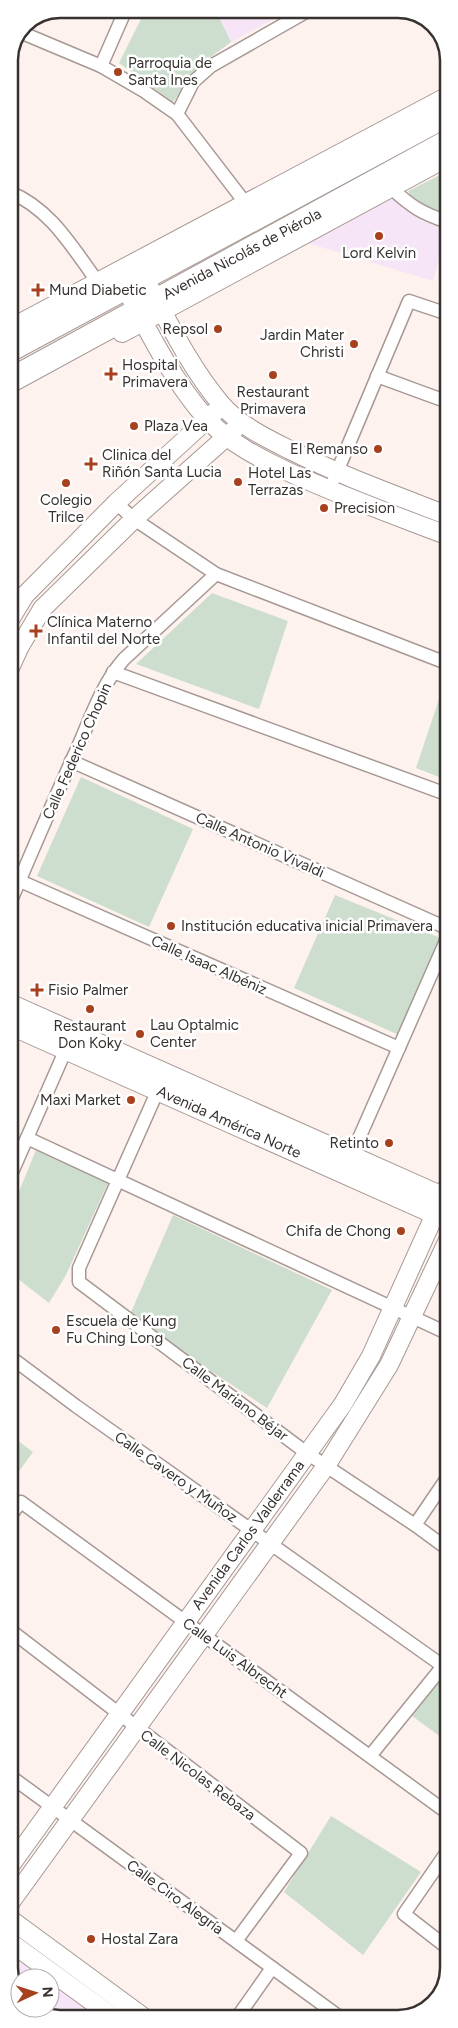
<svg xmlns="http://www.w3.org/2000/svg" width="458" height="2028" viewBox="0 0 458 2028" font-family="Figtree,sans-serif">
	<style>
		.education { fill: #f6e5f6 }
		.green { fill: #cddece }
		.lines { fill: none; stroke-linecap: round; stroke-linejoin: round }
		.street-casing { stroke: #a69893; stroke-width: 15 }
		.secondary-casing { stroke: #a69893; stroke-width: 20 }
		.primary-casing { stroke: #a69893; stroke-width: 22 }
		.highway-casing { stroke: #a69893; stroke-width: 26 }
		.street { stroke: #fff; stroke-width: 12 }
		.secondary { stroke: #fff; stroke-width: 18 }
		.primary { stroke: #fff; stroke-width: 20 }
		.highway { stroke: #fff; stroke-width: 24 }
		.poi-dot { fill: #a7401c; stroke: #fff; stroke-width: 2 }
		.labels { text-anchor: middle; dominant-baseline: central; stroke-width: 5; stroke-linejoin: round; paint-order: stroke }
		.poi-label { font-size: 15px; fill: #37322f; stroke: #fff; text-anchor: start }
		.street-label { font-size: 15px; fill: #37322f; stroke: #fff }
		.rim { fill: none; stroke: #37322f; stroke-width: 2.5 }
	</style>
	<rect width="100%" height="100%" fill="#fef2ee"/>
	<g class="education">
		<polygon points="215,9 293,9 231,42"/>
		<polygon points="389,191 422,221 448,229 433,281 301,241"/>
		<polygon points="10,1946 110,2019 53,2019 29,2008 50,2008 50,1978 20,1978 20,1996 10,1978"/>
	</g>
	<g class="green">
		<polygon points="146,9 215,9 231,42 204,62 173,102 119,63"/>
		<polygon points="444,173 448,180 448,218 415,204 408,191"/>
		<polygon points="212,593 288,621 259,709 136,664"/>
		<polygon points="447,675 449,676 449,781 416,768"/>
		<polygon points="81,777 193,829 149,927 37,876"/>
		<polygon points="335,895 443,939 401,1036 294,988"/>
		<polygon points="36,1150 108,1183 66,1275 49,1303 9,1272 9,1216"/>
		<polygon points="173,1215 332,1290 267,1408 129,1317"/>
		<polygon points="9,1434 33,1452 9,1485"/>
		<polygon points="449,1664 449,1743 408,1713"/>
		<polygon points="331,1816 421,1872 363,1955 284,1892"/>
	</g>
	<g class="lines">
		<g class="street-casing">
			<g id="street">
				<polyline points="20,32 101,66 144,91 177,114 250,209"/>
				<polyline points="101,66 126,9"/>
				<polyline points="177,114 193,82 211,66 311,9"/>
				<path d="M391 188C412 207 421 213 448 222"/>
				<path d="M9 192C50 208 72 247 97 281"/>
				<polyline points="377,376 448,402"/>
				<polyline points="334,479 409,301 448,314"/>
				<polyline points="116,503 134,519 216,574 449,664"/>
				<polyline points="113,672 449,795"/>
				<polyline points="71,761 449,929"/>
				<polyline points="20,881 399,1048"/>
				<path d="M9 905C32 852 54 799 78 747 91 717 102 684 124 659L216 574"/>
				<polyline points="158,1090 79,1268 79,1282 308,1454 415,1525 449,1550"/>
				<polyline points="27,1138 449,1334"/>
				<polyline points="349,1161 449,934"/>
				<polyline points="9,1179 66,1049"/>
				<polyline points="9,1356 76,1406 443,1666 370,1756"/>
				<polyline points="9,1517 21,1502 449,1814"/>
				<polyline points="415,1525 449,1475"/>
				<polyline points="10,1630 301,1853 236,1941"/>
				<polyline points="10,1776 341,2018"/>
				<polyline points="449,1849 404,1914 449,1949"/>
				<polyline points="236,2019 272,1968"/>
			</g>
		</g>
		<g class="secondary-casing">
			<g id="secondary">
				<path d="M144 277C168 321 189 366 221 404 239 425 266 438 290 450 342 476 395 495 449 516"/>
				<path d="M125 287C149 333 173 381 207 419 230 444 263 460 293 474 344 497 396 516 449 536"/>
				<polyline points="9,329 448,96"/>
				<polyline points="122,333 448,157"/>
				<polyline points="9,621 25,595 116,503 215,412"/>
				<polyline points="9,670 19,648 42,609 134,519 234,430"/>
				<polyline points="10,1866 343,1404 371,1356 449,1183"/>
				<polyline points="10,1903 326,1466 389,1365 449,1238"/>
				<polyline points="10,1919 146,2019"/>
				<polyline points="10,1942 116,2019"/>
			</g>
		</g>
		<g class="primary-casing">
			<g id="primary">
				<polyline points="9,1004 449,1200"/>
				<polyline points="9,1024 449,1220"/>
			</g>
		</g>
		<g class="highway-casing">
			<g id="highway">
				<polyline points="9,350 448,114"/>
				<polyline points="9,381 448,142"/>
			</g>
		</g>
		<use href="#street" class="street"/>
		<use href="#secondary" class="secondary"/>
		<use href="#primary" class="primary"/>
		<use href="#highway" class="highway"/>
	</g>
	<g class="poi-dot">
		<circle cx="118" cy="72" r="5"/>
		<circle cx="379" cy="236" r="5"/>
		<path d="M35.5 282.5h5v5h5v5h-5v5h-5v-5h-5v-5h5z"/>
		<circle cx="218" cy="329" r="5"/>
		<circle cx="354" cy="344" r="5"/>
		<path d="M108.5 366.5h5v5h5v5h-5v5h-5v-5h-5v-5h5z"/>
		<circle cx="273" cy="375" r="5"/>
		<circle cx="134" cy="426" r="5"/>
		<circle cx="378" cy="449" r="5"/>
		<path d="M88.5 456.5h5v5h5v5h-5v5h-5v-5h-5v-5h5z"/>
		<circle cx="238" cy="482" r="5"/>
		<circle cx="66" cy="483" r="5"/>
		<circle cx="324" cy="508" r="5"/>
		<path d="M33.5 623.5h5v5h5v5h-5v5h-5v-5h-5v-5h5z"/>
		<circle cx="171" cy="926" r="5"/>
		<path d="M34.5 982.5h5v5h5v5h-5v5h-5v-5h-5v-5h5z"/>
		<circle cx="90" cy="1009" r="5"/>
		<circle cx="140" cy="1034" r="5"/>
		<circle cx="131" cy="1100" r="5"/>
		<circle cx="389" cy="1143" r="5"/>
		<circle cx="401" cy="1231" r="5"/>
		<circle cx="56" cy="1330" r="5"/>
		<circle cx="91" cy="1939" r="5"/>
	</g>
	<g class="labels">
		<g class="poi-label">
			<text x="128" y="63">Parroquia de<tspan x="128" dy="17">Santa Ines</tspan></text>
			<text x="379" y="253" text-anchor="middle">Lord Kelvin</text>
			<text x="49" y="290">Mund Diabetic</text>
			<text x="208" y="329" text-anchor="end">Repsol</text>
			<text x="344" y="335" text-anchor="end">Jardin Mater<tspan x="344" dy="17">Christi</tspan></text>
			<text x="122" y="365">Hospital<tspan x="122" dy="17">Primavera</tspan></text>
			<text x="273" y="392" text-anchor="middle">Restaurant<tspan x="273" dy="17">Primavera</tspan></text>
			<text x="144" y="426">Plaza Vea</text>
			<text x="368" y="449" text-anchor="end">El Remanso</text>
			<text x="102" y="455">Clinica del<tspan x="102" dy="17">Riñón Santa Lucia</tspan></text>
			<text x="248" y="473">Hotel Las<tspan x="248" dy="17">Terrazas</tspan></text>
			<text x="66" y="500" text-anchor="middle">Colegio<tspan x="66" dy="17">Trilce</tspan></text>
			<text x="334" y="508">Precision</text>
			<text x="47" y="622">Clínica Materno<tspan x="47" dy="17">Infantil del Norte</tspan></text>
			<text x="181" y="926">Institución educativa inicial Primavera</text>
			<text x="48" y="990">Fisio Palmer</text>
			<text x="150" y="1025">Lau Optalmic<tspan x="150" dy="17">Center</tspan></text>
			<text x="90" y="1026" text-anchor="middle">Restaurant<tspan x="90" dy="17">Don Koky</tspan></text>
			<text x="121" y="1100" text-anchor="end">Maxi Market</text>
			<text x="379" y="1143" text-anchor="end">Retinto</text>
			<text x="391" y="1231" text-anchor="end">Chifa de Chong</text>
			<text x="66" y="1321">Escuela de Kung<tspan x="66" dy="17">Fu Ching Long</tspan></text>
			<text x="101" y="1939">Hostal Zara</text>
		</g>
		<g class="street-label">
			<text transform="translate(242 254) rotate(-28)">Avenida Nicolás de Piérola</text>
			<text transform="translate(77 751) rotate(-66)">Calle Federico Chopin</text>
			<text transform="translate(260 845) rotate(24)">Calle Antonio Vivaldi</text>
			<text transform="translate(209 965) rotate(24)">Calle Isaac Albéniz</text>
			<text transform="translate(229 1122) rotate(24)">Avenida América Norte</text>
			<text transform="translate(235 1399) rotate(37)">Calle Mariano Béjar</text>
			<text transform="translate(176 1477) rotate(35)">Calle Cavero y Muñoz</text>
			<text transform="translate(248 1535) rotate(-54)">Avenida Carlos Valderrama</text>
			<text transform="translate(235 1658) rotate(36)">Calle Luis Albrecht</text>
			<text transform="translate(198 1775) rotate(37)">Calle Nicolas Rebaza</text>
			<text transform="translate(175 1897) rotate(36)">Calle Ciro Alegría</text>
		</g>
	</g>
	<path d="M0 0H458V2028H0ZM60 18H398A42 42 0 0 1 440 60V1968A42 42 0 0 1 398 2010H60A42 42 0 0 1 18 1968V60A42 42 0 0 1 60 18Z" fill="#fff" fill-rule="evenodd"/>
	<path class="rim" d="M60 18H398A42 42 0 0 1 440 60V1968A42 42 0 0 1 398 2010H60A42 42 0 0 1 18 1968V60A42 42 0 0 1 60 18Z"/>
	<g transform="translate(35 1993) rotate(86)"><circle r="24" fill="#ffffff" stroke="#afadac"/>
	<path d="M0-4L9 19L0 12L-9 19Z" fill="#a7401c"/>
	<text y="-8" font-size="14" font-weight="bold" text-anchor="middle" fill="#37322f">N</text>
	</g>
</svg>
